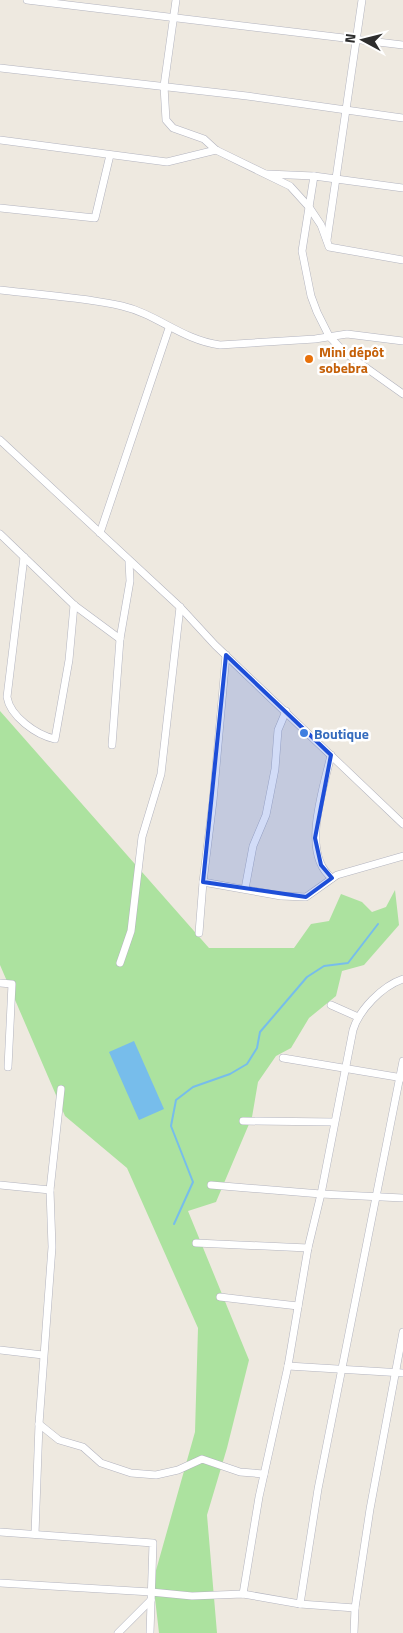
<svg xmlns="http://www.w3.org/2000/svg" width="403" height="1633" viewBox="0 0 403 1633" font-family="'Titillium Web',sans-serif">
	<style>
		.green { fill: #ace29f }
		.water { fill: #77bdeb }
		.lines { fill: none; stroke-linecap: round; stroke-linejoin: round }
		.stream { stroke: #77bdeb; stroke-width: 2 }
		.minor-casing { stroke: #b3b4bf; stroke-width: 8 }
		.minor { stroke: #fff; stroke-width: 7 }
		.marked { fill: #1d4ed8; fill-opacity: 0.2; stroke: #1d4ed8; stroke-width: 4; stroke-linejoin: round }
		.food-dot { fill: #e8710a; stroke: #fff; stroke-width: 2 }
		.shop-dot { fill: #3f7fe0; stroke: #fff; stroke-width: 2 }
		.labels { text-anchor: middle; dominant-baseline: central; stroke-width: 5; stroke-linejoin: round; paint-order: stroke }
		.food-label { font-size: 14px; font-weight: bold; fill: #c56008; stroke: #fff; text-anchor: start }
		.shop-label { font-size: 14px; font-weight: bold; fill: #366cbe; stroke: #fff; text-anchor: start }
	</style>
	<rect width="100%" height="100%" fill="#eee9e0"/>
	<polygon class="green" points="0,711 209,948 294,948 311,924 329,921 341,894 362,902 372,912 386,907 395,890 399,925 364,965 342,971 336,996 309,1018 291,1048 276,1056 258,1082 252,1117 216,1202 188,1211 249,1360 227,1448 207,1515 217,1633 159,1633 153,1581 195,1432 198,1328 127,1168 65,1116 0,965"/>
	<polygon class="water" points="134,1041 164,1109 139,1120 109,1052"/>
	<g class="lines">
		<polyline class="stream" points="174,1224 193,1182 171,1126 176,1100 193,1087 230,1074 247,1064 257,1048 260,1032 307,977 324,966 348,963 378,924"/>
		<g class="minor-casing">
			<g id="minor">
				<polyline points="27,0 403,45"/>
				<polyline points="176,0 164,86 166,120 173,128 204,139 216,150 290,186 309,207 321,225 329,247 403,260"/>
				<polyline points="0,68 247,96 403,118"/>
				<polyline points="0,140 167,162 216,150"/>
				<polyline points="267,174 314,176"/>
				<polyline points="403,188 314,176 302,251 311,296 317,312 329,336 344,352 403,394"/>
				<polyline points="0,208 95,218 110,155"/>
				<polyline points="327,240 362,0"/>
				<path d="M0 290C40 295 82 297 122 306 157 314 182 340 220 345L315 339 347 334 403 341"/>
				<polyline points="0,440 180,607 215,645 403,824"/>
				<polyline points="100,533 169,328"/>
				<polyline points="0,534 74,605 120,639"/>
				<path d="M24 557 7 697C10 716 36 735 55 739L69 660 74 605"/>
				<polyline points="226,655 213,801 203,882 281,896 306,897 337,875 403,856"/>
				<polyline points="112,745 120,639 130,581 129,562"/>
				<path d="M331 755C324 787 300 854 332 878"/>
				<polyline points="245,889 253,846 266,815 275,769 278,730 286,711"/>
				<polyline points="199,933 203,882"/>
				<polyline points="120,963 131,931 142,837 161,774 180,607"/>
				<polyline points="0,983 12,984 8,1067"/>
				<polyline points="331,1005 358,1017"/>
				<polyline points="283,1058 403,1078"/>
				<polyline points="243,1121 334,1122"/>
				<polyline points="0,1185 50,1190 52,1247 39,1424 35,1534"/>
				<polyline points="211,1185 321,1194 403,1198"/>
				<polyline points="50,1190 61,1089"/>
				<polyline points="196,1243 308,1248"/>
				<polyline points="220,1297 298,1306"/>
				<polyline points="0,1350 43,1355"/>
				<polyline points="288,1366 403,1373"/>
				<polyline points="39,1424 59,1440 83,1447 101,1463 131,1473 156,1475 178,1470 202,1459 240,1472 264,1474"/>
				<polyline points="0,1532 153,1543 150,1633"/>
				<polyline points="0,1583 151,1592 192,1596 243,1594 300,1604 355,1608"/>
				<path d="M243 1594 259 1497 288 1366 308 1248 321 1194 353 1030C359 1010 382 986 403 979"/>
				<polyline points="300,1604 318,1489 403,1061"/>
				<polyline points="118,1633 151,1600"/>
				<polyline points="354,1633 355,1608 370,1509 403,1332"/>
			</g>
		</g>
		<use href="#minor" class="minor"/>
	</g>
	<path class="marked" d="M226 655 331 755 315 838 321 865 332 878 306 897 203 882Z"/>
	<circle class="food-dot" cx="309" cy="359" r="5"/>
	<circle class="shop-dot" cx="304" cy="733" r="5"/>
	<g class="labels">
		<g class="food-label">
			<text x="319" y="351">Mini dépôt<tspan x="319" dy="16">sobebra</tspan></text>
		</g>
		<g class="shop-label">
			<text x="314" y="733">Boutique</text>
		</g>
	</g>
	<g transform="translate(363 40) rotate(277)" stroke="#ffffff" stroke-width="4" paint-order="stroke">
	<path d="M0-4L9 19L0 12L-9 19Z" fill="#2d2d2d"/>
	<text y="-8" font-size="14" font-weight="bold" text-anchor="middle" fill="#2d2d2d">N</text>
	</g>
</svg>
